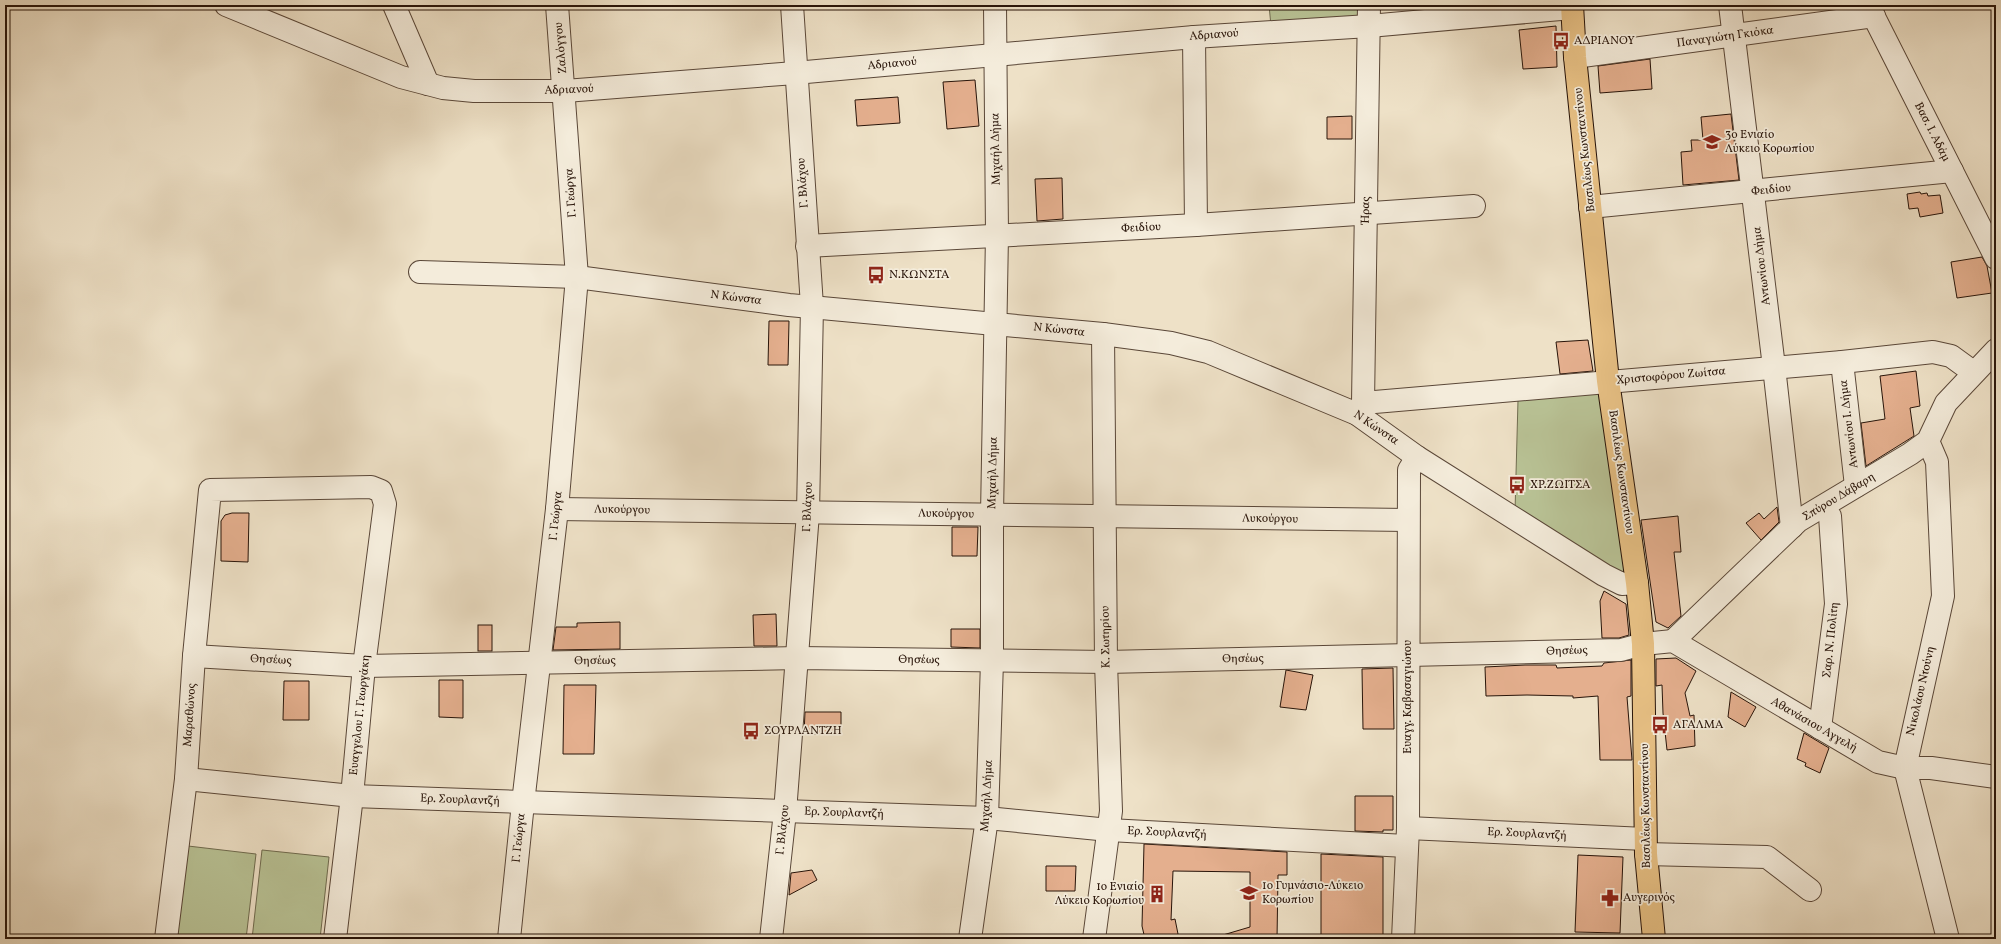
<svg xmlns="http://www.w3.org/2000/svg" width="2001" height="944" viewBox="0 0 2001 944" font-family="Vollkorn,serif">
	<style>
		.green { fill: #b9c396; stroke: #706c50 }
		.building { fill: #e4af8e; stroke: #281409 }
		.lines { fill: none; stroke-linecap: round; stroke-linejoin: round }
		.minor-casing { stroke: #5a4738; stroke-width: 24 }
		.major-casing { stroke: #281409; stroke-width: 24 }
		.minor { stroke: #f4ecdb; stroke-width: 22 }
		.major { stroke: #e7c084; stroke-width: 22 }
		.labels { text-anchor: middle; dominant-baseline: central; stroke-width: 3.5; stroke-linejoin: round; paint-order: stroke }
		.street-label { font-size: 12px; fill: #281409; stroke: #f4ecdb }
		.poi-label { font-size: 12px; fill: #281409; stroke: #f4ecdb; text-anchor: start }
	</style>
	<rect width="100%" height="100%" fill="#eee1c7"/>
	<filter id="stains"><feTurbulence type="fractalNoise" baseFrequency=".005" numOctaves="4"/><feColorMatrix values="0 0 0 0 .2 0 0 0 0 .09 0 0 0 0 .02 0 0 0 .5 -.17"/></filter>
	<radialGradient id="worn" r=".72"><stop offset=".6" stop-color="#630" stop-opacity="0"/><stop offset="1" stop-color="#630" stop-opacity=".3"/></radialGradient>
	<g class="green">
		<polygon points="1269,5 1360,5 1360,18 1271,26"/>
		<polygon points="1603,392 1628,564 1622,574 1515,512 1518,400"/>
		<polygon points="188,846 256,854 246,939 176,939"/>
		<polygon points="262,850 329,857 320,939 252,939"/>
	</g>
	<g class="building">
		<polygon points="1556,26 1557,67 1523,69 1519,30"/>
		<polygon points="1650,59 1652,89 1600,93 1598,66"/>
		<polygon points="975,80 979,126 947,129 943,82"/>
		<polygon points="898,97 900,123 857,126 855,100"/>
		<polygon points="1731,114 1739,180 1683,185 1681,152 1692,151 1691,140 1703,140 1701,117"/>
		<polygon points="1352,116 1352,139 1327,139 1327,117"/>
		<polygon points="1062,178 1063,219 1037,221 1035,179"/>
		<polygon points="1920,192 1921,194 1927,193 1928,196 1940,195 1943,213 1920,217 1918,208 1909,209 1907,194"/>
		<polygon points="1982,257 1987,266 1992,293 1957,298 1951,262"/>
		<polygon points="769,321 789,321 788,365 768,365"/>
		<polygon points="1588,340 1593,371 1560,374 1556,342"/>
		<polygon points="1916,371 1920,406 1910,408 1914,436 1866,466 1861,423 1885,419 1880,376"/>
		<polygon points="1777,507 1779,522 1761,540 1746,523 1759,513 1764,519"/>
		<polygon points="232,513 249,513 248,562 221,561 221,521 225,515"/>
		<polygon points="1678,516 1681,552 1674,552 1681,616 1668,628 1656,622 1641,520"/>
		<polygon points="952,527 978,527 977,556 952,556"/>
		<polygon points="1604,591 1626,604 1629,635 1619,638 1602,638 1600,601"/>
		<polygon points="776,614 777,646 754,646 753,615"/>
		<polygon points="620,622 620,649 553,650 556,627 577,627 577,623"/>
		<rect x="478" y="625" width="14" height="26"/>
		<polygon points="951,629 980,629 980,648 951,647"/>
		<polygon points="1676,658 1696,671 1685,693 1690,716 1694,715 1695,746 1667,750 1663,713 1662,685 1656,686 1656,659"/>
		<polygon points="1631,660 1631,696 1627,697 1632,760 1600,760 1598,696 1573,698 1573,696 1527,695 1486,696 1485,667 1525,665 1556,665 1557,668 1602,666 1604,663"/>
		<polygon points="1393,668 1394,729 1363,729 1362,669"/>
		<polygon points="1286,670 1313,675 1306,710 1280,707"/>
		<polygon points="439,680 463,680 463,718 439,717"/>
		<polygon points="284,681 309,681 309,720 283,720"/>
		<polygon points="564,685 596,685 594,754 563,754"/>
		<polygon points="1731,692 1756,707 1745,727 1728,717"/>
		<polygon points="805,712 841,712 841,734 804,734"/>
		<polygon points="1804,733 1829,748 1820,773 1805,766 1806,763 1797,759"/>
		<polygon points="1355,796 1393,796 1393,830 1383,830 1383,832 1355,831"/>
		<polygon points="1144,844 1287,852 1287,875 1278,875 1277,939 1223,939 1223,935 1250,927 1250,872 1173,871 1171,920 1175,919 1179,939 1145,939 1142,926"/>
		<polygon points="1321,854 1383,857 1383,939 1321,939"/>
		<polygon points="1578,855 1623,857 1620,933 1575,932"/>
		<polygon points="1046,866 1076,866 1075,891 1046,891"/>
		<polygon points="812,870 817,880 789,895 791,873"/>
	</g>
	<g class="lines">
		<g class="minor-casing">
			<g id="minor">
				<polyline points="226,5 401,77 443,88 474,91 565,91 795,73 1194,37 1369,26 1572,8"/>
				<polyline points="394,5 428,84"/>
				<polyline points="1730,5 1774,367 1792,527"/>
				<polyline points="1868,5 1996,258"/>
				<polyline points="1194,37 1196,225"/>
				<polyline points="1575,57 1874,16"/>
				<polyline points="1590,207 1952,171"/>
				<polyline points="807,246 1196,225 1474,206"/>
				<polyline points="420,272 577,277 789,305 1103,334 1171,343 1208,352 1357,414 1417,457 1604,575 1622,584 1637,583"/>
				<polyline points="1842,362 1856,486"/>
				<polyline points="1363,403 1842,362 1933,352 1951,356 1973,372"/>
				<polyline points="1357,414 1363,403 1369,5"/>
				<polyline points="1928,441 1937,462 1943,596 1905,768 1948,939"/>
				<polyline points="557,509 1408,520"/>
				<polyline points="1673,641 1798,521 1910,454 1928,441 1946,403 1996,350"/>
				<polyline points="194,656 364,666 798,658 1106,662 1621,650 1643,644 1673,641 1878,762 1905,768 1931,768 1996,777"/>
				<polyline points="1820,728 1836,604 1830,516 1823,507"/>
				<polyline points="186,779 352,796 987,818 1109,830 1406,846"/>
				<polyline points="1408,828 1645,839"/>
				<polyline points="1646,854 1767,857 1810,890"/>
				<polyline points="166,939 186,779 194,656 210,490 371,487 381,491 385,504 364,666 352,796 335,939"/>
				<polyline points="509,939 523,803 557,509 577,277 557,5"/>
				<polyline points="771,939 785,812 808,513 812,306 792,5"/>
				<polyline points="970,939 987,818 992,661 992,515 997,235 995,5"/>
				<polyline points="1094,939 1111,811 1106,662 1103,334"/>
				<polyline points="1403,939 1408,828 1409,470 1417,457"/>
			</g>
		</g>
		<g class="major-casing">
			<polyline id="major" points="1572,5 1575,57 1608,381 1637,583 1643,644 1646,854 1654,939"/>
		</g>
		<use href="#minor" class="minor"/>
		<use href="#major" class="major"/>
	</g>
	<defs>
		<g id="bus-bare" transform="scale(1.38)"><path d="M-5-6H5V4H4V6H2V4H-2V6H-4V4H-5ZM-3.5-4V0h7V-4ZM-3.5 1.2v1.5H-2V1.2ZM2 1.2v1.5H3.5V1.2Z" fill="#8f2418" stroke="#f4ecdb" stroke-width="2.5" paint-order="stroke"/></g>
		<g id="school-bare" transform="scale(1.38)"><path d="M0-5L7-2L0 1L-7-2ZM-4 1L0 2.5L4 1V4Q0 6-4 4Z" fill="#8f2418" stroke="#f4ecdb" stroke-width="2.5" paint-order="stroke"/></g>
		<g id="building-bare" transform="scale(1.38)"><path d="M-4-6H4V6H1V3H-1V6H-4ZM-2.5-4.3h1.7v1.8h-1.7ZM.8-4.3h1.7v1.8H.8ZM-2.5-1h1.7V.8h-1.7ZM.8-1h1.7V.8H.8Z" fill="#8f2418" stroke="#f4ecdb" stroke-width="2.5" paint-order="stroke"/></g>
		<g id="pharmacy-bare" transform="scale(1.38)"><path d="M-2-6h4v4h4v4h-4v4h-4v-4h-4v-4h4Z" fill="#8f2418" stroke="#f4ecdb" stroke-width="2.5" paint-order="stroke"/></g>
	</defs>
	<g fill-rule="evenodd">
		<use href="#bus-bare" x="1561" y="41"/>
		<use href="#school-bare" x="1712" y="142"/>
		<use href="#bus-bare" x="876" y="275"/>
		<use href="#bus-bare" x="1517" y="485"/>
		<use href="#bus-bare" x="1660" y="725"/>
		<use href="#bus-bare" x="751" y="731"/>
		<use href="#school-bare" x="1249" y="893"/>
		<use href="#building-bare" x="1157" y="894"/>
		<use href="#pharmacy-bare" x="1610" y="898"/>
	</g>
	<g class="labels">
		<g class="street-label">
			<text transform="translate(1214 35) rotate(-4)">Αδριανού</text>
			<text transform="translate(1725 37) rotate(-8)">Παναγιώτη Γκιόκα</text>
			<text transform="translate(561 48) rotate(-95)">Ζαλόγγου</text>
			<text transform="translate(892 64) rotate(-5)">Αδριανού</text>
			<text transform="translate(569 90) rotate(-2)">Αδριανού</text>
			<text transform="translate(1932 132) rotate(63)">Βασ. Ι. Αδάμ</text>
			<text transform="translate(996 149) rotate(-91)">Μιχαήλ Δήμα</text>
			<text transform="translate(1585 150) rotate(-96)">Βασιλέως Κωνσταντίνου</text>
			<text transform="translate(803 183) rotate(-94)">Γ. Βλάχου</text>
			<text transform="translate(1771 190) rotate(-6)">Φειδίου</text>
			<text transform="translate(571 193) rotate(-94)">Γ. Γεώργα</text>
			<text transform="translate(1366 210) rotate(-89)">Ήρας</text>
			<text transform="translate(1141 228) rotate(-3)">Φειδίου</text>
			<text transform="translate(1762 266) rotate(-97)">Αντωνίου Δήμα</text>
			<text transform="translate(736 298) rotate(7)">Ν Κώνστα</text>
			<text transform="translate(1059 330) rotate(6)">Ν Κώνστα</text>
			<text transform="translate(1671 376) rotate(-5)">Χριστοφόρου Ζωίτσα</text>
			<text transform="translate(1849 424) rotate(-97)">Αντωνίου Ι. Δήμα</text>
			<text transform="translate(1376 428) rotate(34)">Ν Κώνστα</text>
			<text transform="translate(1621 472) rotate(82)">Βασιλέως Κωνσταντίνου</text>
			<text transform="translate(993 473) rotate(-89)">Μιχαήλ Δήμα</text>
			<text transform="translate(1839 497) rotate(-31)">Σπύρου Δάβαρη</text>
			<text transform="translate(808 507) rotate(-88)">Γ. Βλάχου</text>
			<text transform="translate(622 510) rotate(1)">Λυκούργου</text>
			<text transform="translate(946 514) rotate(1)">Λυκούργου</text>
			<text transform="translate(556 516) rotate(-84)">Γ. Γεώργα</text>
			<text transform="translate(1270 519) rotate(1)">Λυκούργου</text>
			<text transform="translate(1106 637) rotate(-91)">Κ. Σωτηρίου</text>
			<text transform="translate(1831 640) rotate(-84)">Σαρ. Ν. Πολίτη</text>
			<text transform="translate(1567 651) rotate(-2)">Θησέως</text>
			<text transform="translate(1243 659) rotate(-1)">Θησέως</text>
			<text transform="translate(271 660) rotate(3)">Θησέως</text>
			<text transform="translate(919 660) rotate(1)">Θησέως</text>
			<text transform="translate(595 661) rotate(-1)">Θησέως</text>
			<text transform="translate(1921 691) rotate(-77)">Νικολάου Ντούνη</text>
			<text transform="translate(1408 697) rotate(-90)">Ευαγγ. Καβασαγιώτου</text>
			<text transform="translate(190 715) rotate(-86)">Μαραθώνος</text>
			<text transform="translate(360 715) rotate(-84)">Ευαγγελου Γ. Γεωργάκη</text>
			<text transform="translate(1814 725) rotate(30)">Αθανάσιου Αγγελή</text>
			<text transform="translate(987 796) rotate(-87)">Μιχαήλ Δήμα</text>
			<text transform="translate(460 800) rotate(2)">Ερ. Σουρλαντζή</text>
			<text transform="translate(1646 806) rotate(-91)">Βασιλέως Κωνσταντίνου</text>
			<text transform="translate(844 813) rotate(2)">Ερ. Σουρλαντζή</text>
			<text transform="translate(783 830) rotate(-84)">Γ. Βλάχου</text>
			<text transform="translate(1167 833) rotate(3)">Ερ. Σουρλαντζή</text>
			<text transform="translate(1527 834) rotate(3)">Ερ. Σουρλαντζή</text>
			<text transform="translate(519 838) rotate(-84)">Γ. Γεώργα</text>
		</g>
		<g class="poi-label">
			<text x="1574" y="41">ΑΔΡΙΑΝΟΥ</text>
			<text x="1725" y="135">3ο Ενιαίο<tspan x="1725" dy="14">Λύκειο Κορωπίου</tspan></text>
			<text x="889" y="275">Ν.ΚΩΝΣΤΑ</text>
			<text x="1530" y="485">ΧΡ.ΖΩΙΤΣΑ</text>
			<text x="1673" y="725">ΑΓΑΛΜΑ</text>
			<text x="764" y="731">ΣΟΥΡΛΑΝΤΖΗ</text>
			<text x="1262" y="886">1ο Γυμνάσιο-Λύκειο<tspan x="1262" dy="14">Κορωπίου</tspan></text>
			<text x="1144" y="887" text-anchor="end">1ο Ενιαίο<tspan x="1144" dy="14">Λύκειο Κορωπίου</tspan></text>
			<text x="1623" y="898">Αυγερινός</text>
		</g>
	</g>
	<rect width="2001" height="944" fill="none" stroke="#eee1c7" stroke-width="20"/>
	<rect x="6" y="6" width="1989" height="932" fill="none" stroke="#281409" stroke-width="2"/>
	<rect x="10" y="10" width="1981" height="924" fill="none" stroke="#281409"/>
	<rect width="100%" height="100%" filter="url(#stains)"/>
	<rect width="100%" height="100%" fill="url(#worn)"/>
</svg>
